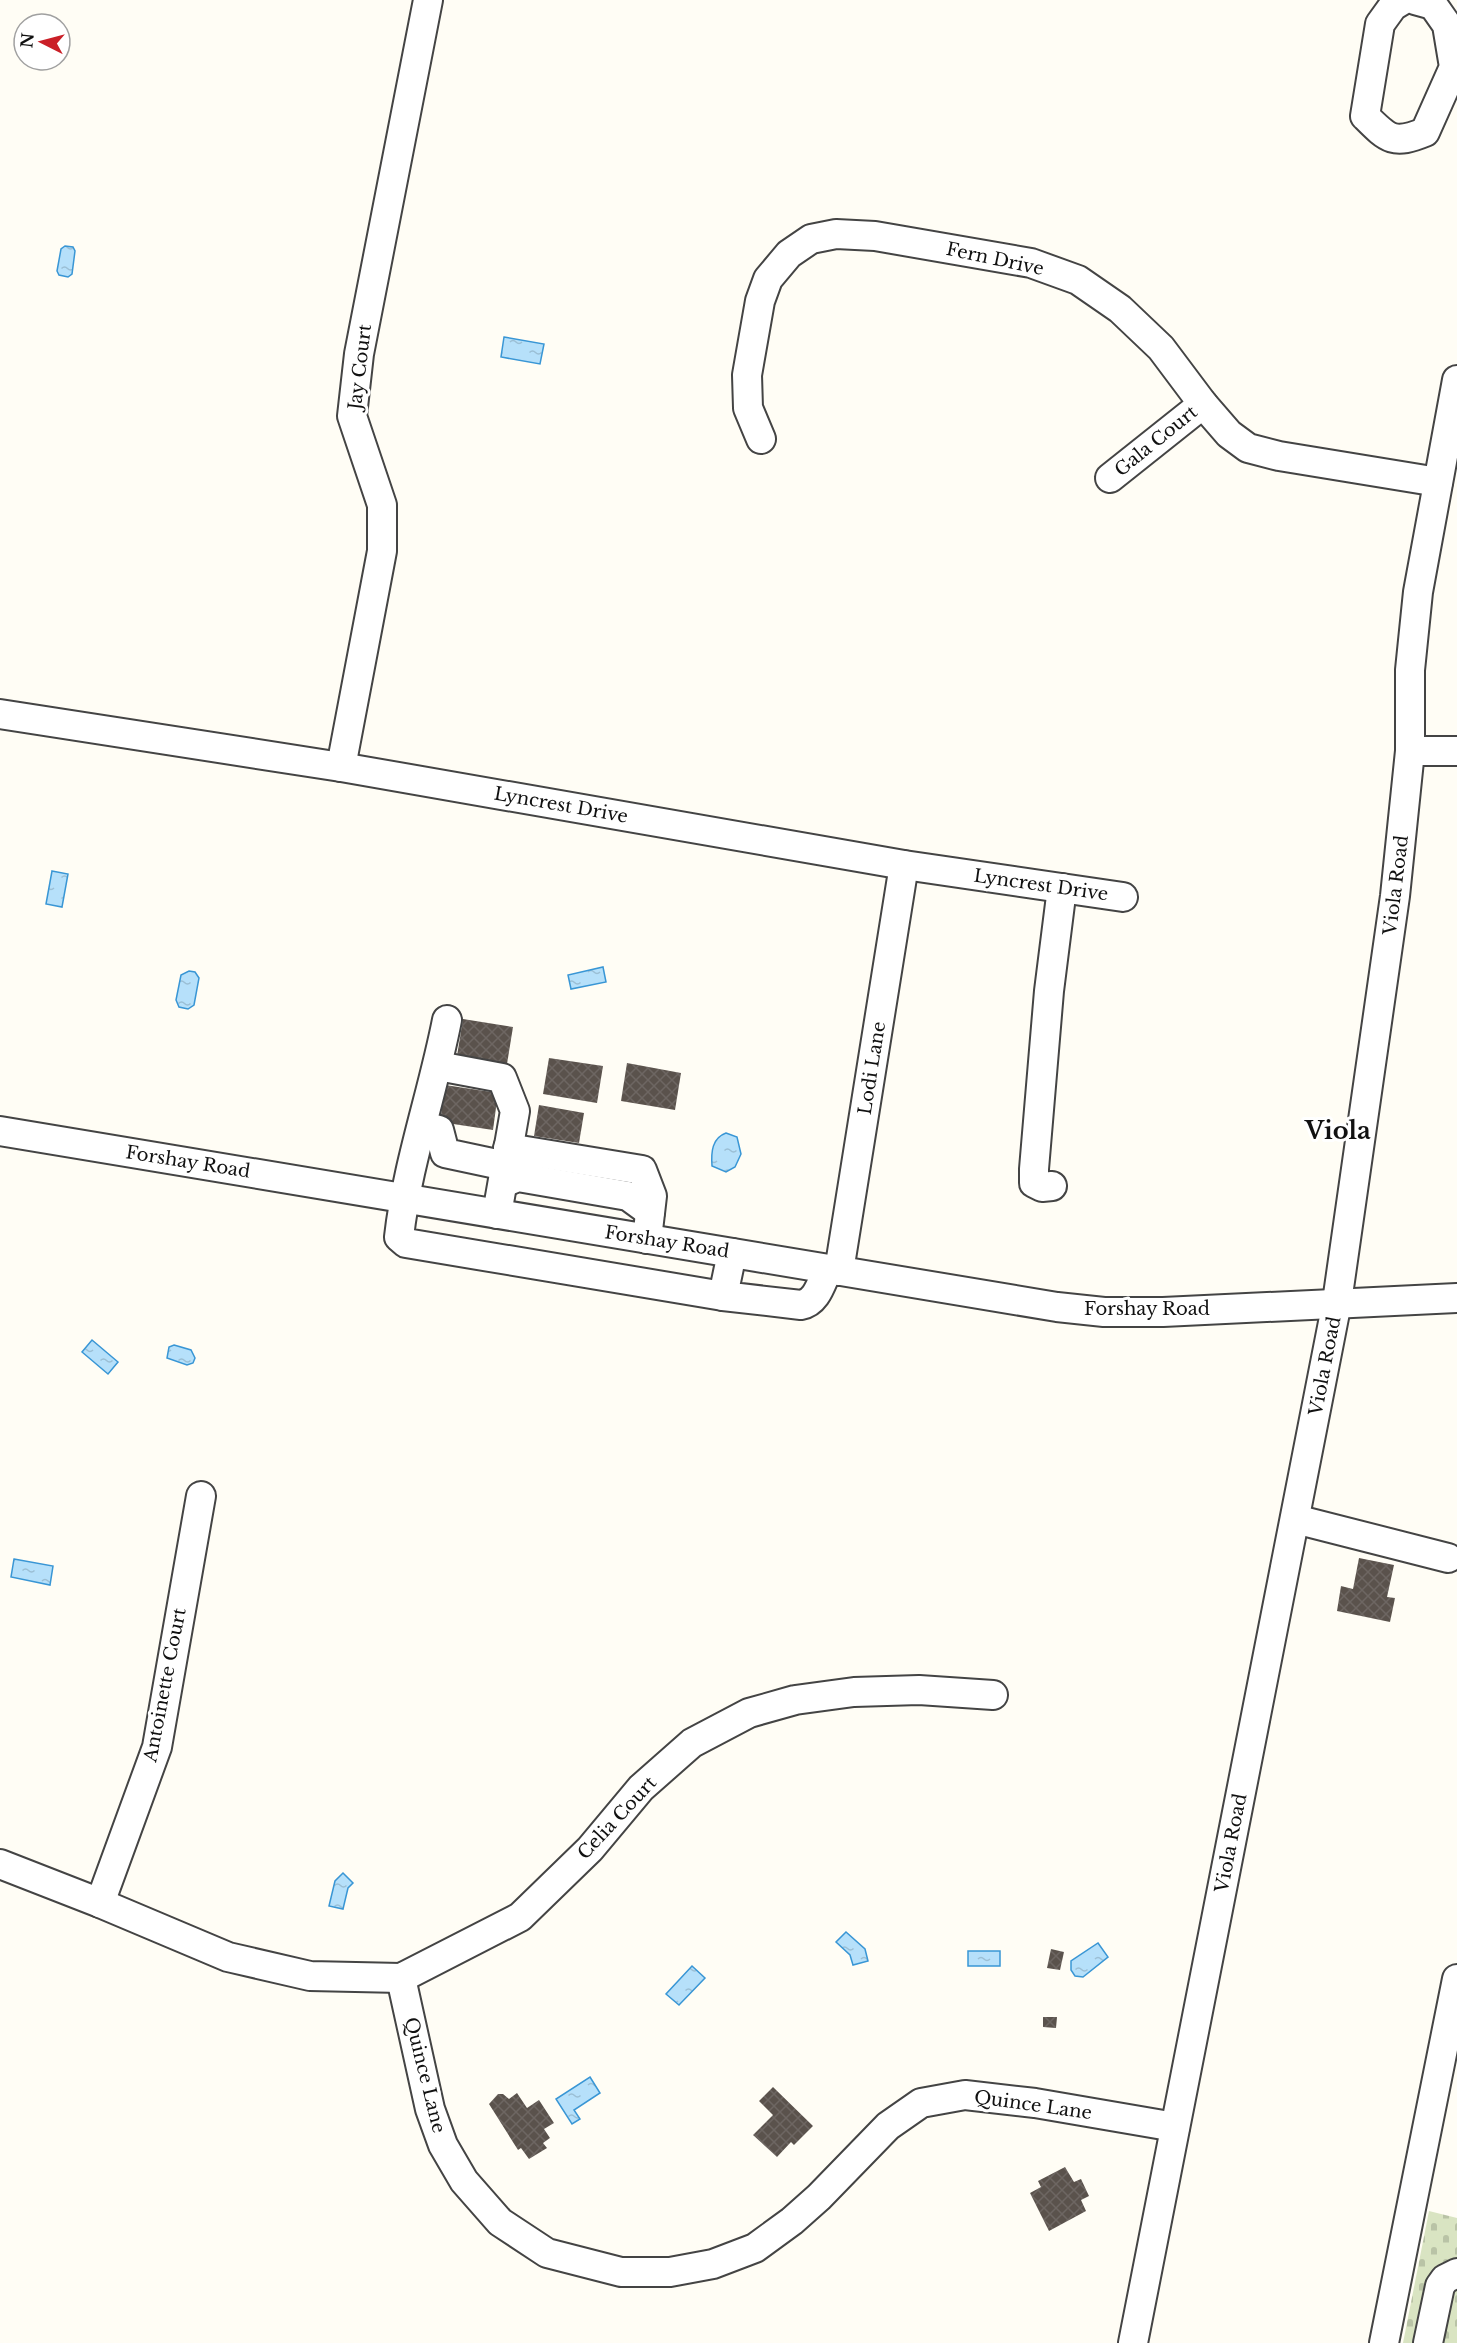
<svg xmlns="http://www.w3.org/2000/svg" width="1457" height="2343" viewBox="0 0 1457 2343" font-family="'Libre Baskerville',serif">
	<style>
		.cemetery { fill: url(#cemetery-stones) }
		.water { fill: url(#water-ripples); stroke: #3996d5; stroke-width: 1.5 }
		.building { fill: url(#building-cross-hatch) }
		.lines { fill: none; stroke-linecap: round; stroke-linejoin: round }
		.minor-casing { stroke: #444; stroke-width: 32 }
		.minor { stroke: #fff; stroke-width: 28 }
		.labels { text-anchor: middle; dominant-baseline: central; stroke-width: 6; stroke-linejoin: round; paint-order: stroke }
		.street-label { font-size: 18px; fill: #111; stroke: #fff }
		.district-label { font-size: 24px; font-weight: bold; fill: #111; stroke: #fff }
	</style>
	<defs>
		<pattern id="cemetery-stones" width="16" height="16" patternUnits="userSpaceOnUse" patternTransform="scale(1.5)"><rect width="16" height="16" fill="#d9e4c2"/><path d="M2 7V4a2 2 0 0 1 4 0v3zM10 15v-3a2 2 0 0 1 4 0v3z" fill="#b9c3a6"/></pattern>
		<pattern id="water-ripples" width="26" height="14" patternUnits="userSpaceOnUse" patternTransform="scale(1.5)"><rect width="26" height="14" fill="#b6e0fa"/><path d="M2 4q2-2 4 0t4 0M15 11q2-2 4 0t4 0" fill="none" stroke="#9bbfd5"/></pattern>
		<pattern id="building-cross-hatch" width="8" height="8" patternUnits="userSpaceOnUse" patternTransform="scale(1.5)"><rect width="8" height="8" fill="#5a524c"/><path d="M0 0l8 8M0 8l8-8" fill="none" stroke="#6d6662"/></pattern>
	</defs>
	<rect width="100%" height="100%" fill="#fffdf5"/>
	<polygon class="cemetery" points="1429,2211 1457,2218 1457,2343 1403,2343"/>
	<g class="water">
		<polygon points="65,246 73,247 75,251 72,274 68,277 59,275 57,271 61,249"/>
		<polygon points="504,337 544,344 540,364 501,357"/>
		<polygon points="52,871 68,874 62,907 46,904"/>
		<polygon points="603,967 606,982 571,989 568,975"/>
		<polygon points="189,971 195,972 199,978 194,1005 188,1009 179,1007 176,1000 181,975"/>
		<path d="M726 1133 737 1137 741 1154 735 1167 726 1172 712 1166C711 1152 712 1138 726 1133Z"/>
		<polygon points="92,1340 118,1362 108,1374 82,1352"/>
		<polygon points="174,1345 191,1350 195,1358 193,1363 187,1365 167,1358 169,1347"/>
		<polygon points="14,1559 53,1566 50,1585 11,1577"/>
		<polygon points="343,1873 353,1883 348,1888 343,1909 329,1906 335,1881"/>
		<polygon points="846,1932 865,1949 868,1961 853,1965 850,1955 836,1942"/>
		<polygon points="1098,1943 1108,1957 1083,1977 1075,1976 1071,1970 1071,1961"/>
		<rect x="968" y="1951" width="32" height="15"/>
		<polygon points="692,1966 705,1978 679,2005 666,1994"/>
		<polygon points="590,2077 600,2093 574,2110 580,2119 572,2124 556,2099"/>
	</g>
	<g class="building">
		<polygon points="463,1019 513,1027 507,1064 457,1056"/>
		<polygon points="549,1058 603,1066 597,1103 543,1094"/>
		<polygon points="627,1063 681,1073 675,1110 621,1101"/>
		<polygon points="445,1085 498,1093 493,1130 440,1122"/>
		<polygon points="539,1105 584,1113 579,1143 534,1136"/>
		<polygon points="1359,1558 1394,1565 1387,1597 1395,1598 1390,1622 1337,1611 1341,1586 1353,1589"/>
		<polygon points="1051,1949 1064,1952 1060,1970 1047,1968"/>
		<polygon points="1043,2017 1057,2017 1056,2028 1043,2027"/>
		<polygon points="773,2087 813,2126 794,2145 791,2142 777,2157 753,2135 773,2115 759,2101"/>
		<polygon points="517,2093 527,2108 539,2100 554,2123 544,2129 550,2138 543,2143 547,2148 529,2159 521,2148 518,2150 489,2104 498,2094 503,2094 509,2099"/>
		<polygon points="1065,2167 1074,2182 1081,2179 1089,2196 1081,2200 1086,2211 1049,2231 1030,2193 1041,2187 1038,2181"/>
	</g>
	<g class="lines">
		<g class="minor-casing">
			<g id="minor">
				<path d="M1403 0 1393 6 1380 24 1365 116C1388 139 1393 145 1425 132L1454 67 1447 25 1433 5 1415 0"/>
				<polyline points="761,439 748,408 747,375 760,301 768,279 789,254 811,239 836,234 875,236 1031,263 1078,280 1120,309 1161,348 1203,404 1229,434 1248,448 1279,456 1438,482"/>
				<polyline points="1110,478 1203,404"/>
				<polyline points="0,714 341,767 904,865 1123,897"/>
				<polyline points="1410,751 1457,751"/>
				<polyline points="341,767 382,551 382,505 352,416 359,354 428,0"/>
				<path d="M447 1020C433 1092 407 1165 399 1237L406 1243 723 1296"/>
				<polyline points="438,1066 502,1078 515,1111 497,1214"/>
				<polyline points="423,1126 439,1130 445,1153 506,1166"/>
				<polyline points="0,1131 1057,1307 1104,1312 1163,1312 1457,1298"/>
				<polyline points="508,1148 642,1170 652,1196 647,1239"/>
				<polyline points="503,1183 518,1177 628,1196 650,1212"/>
				<polyline points="1052,1186 1042,1187 1034,1183 1034,1169 1049,991 1062,888"/>
				<path d="M732 1253 723 1296 801 1305C817 1302 821 1283 828 1269"/>
				<polyline points="839,1271 904,865"/>
				<polyline points="1295,1519 1448,1558"/>
				<polyline points="0,1864 100,1903 228,1957 310,1976 401,1978 520,1917 590,1849 641,1788 692,1743 749,1713 795,1700 854,1692 919,1690 993,1695"/>
				<polyline points="100,1903 157,1747 201,1496"/>
				<polyline points="401,1978 430,2109 443,2145 464,2181 500,2222 547,2253 621,2272 670,2272 713,2264 755,2248 792,2221 819,2197 888,2126 921,2103 965,2095 1035,2103 1175,2127"/>
				<polyline points="1133,2343 1337,1302 1395,896 1410,751 1410,670 1418,592 1457,380"/>
				<polyline points="1384,2343 1457,1979"/>
				<polyline points="1428,2343 1440,2286 1445,2279 1457,2273"/>
			</g>
		</g>
		<use href="#minor" class="minor"/>
	</g>
	<g class="labels">
		<g class="street-label">
			<text transform="translate(995 259) rotate(12)">Fern Drive</text>
			<text transform="translate(360 367) rotate(-83)">Jay Court</text>
			<text transform="translate(1156 441) rotate(-39)">Gala Court</text>
			<text transform="translate(561 805) rotate(10)">Lyncrest Drive</text>
			<text transform="translate(1041 885) rotate(8)">Lyncrest Drive</text>
			<text transform="translate(1396 885) rotate(-83)">Viola Road</text>
			<text transform="translate(872 1068) rotate(-81)">Lodi Lane</text>
			<text transform="translate(188 1162) rotate(9)">Forshay Road</text>
			<text transform="translate(667 1242) rotate(9)">Forshay Road</text>
			<text x="1147" y="1309">Forshay Road</text>
			<text transform="translate(1325 1366) rotate(-79)">Viola Road</text>
			<text transform="translate(165 1685) rotate(-79)">Antoinette Court</text>
			<text transform="translate(617 1818) rotate(-47)">Celia Court</text>
			<text transform="translate(1231 1843) rotate(-79)">Viola Road</text>
			<text transform="translate(425 2075) rotate(76)">Quince Lane</text>
			<text transform="translate(1033 2105) rotate(8)">Quince Lane</text>
		</g>
		<g class="district-label">
			<text x="1338" y="1130">Viola</text>
		</g>
	</g>
	<g transform="translate(42 42) rotate(276)"><circle r="28" fill="#ffffff" stroke="#a0a0a0" stroke-width="1.5"/>
	<path d="M0-4.5L10 22L0 15L-10 22Z" fill="#ca1f27"/>
	<text y="-9" font-size="16" font-weight="bold" text-anchor="middle" fill="#111111">N</text>
	</g>
</svg>
